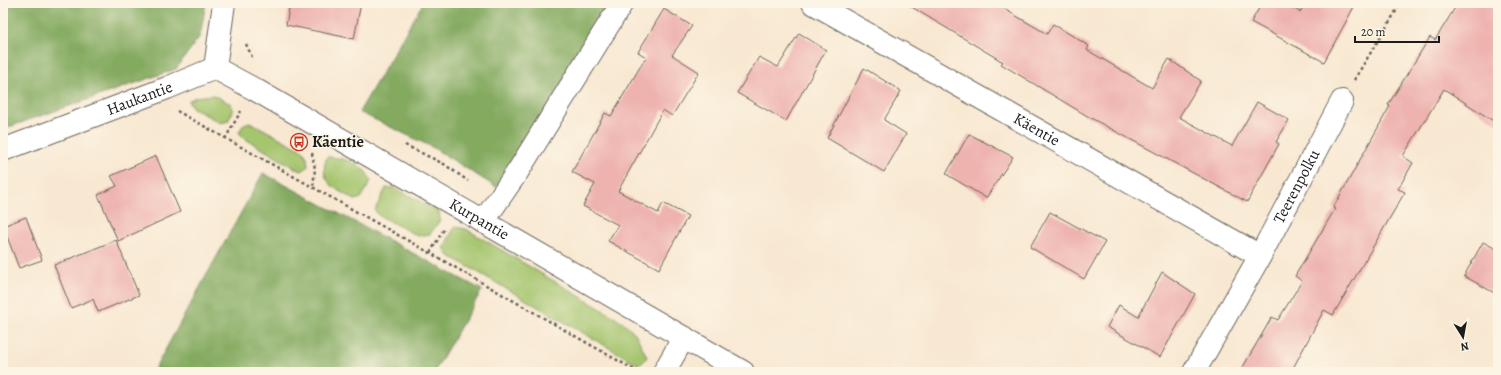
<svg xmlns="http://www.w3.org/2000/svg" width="1501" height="375" viewBox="0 0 1501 375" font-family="Alegreya,serif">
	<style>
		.green { fill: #a5c56e; stroke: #607045 }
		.forest { fill: #84aa61; stroke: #50633e }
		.building { fill: #eeb2af }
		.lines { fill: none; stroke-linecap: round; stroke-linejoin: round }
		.street-casing { stroke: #69635b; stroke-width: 24 }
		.secondary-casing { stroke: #69635b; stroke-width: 24 }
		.path { stroke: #69635b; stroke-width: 2.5; stroke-dasharray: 3 3; stroke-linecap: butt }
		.street { stroke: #fff; stroke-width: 22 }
		.secondary { stroke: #fff; stroke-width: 22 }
		.labels { text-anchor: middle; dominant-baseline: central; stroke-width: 3; stroke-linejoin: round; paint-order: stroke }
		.street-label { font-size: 16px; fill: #1c1c1c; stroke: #fcf5e5 }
		.poi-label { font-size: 16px; font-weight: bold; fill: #1c1c1c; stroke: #fcf5e5; text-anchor: start }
	</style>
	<rect width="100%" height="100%" fill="#fcf5e5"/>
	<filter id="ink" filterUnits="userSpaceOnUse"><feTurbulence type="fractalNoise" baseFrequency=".025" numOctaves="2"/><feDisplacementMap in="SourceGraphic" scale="8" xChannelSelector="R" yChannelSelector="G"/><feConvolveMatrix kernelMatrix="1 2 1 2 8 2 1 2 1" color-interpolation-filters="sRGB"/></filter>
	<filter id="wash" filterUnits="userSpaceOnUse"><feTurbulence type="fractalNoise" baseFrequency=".012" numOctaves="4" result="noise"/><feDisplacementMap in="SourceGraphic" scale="16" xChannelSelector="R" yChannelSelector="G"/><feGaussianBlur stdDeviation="0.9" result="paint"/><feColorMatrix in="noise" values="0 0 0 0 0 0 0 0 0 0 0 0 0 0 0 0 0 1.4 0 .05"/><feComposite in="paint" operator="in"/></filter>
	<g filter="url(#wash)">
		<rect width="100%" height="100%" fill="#f8e8d1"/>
		<g class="green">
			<polygon points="213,95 231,104 233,111 228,121 221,123 193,108 188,101 196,97"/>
			<polygon points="250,122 302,150 307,157 308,166 304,170 300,171 242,137 239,132 244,124"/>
			<path d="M327 157C343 157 365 164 371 181L361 198 355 200C337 190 317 182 327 157Z"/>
			<polygon points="386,188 394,188 439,211 440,220 430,234 418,236 378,215 375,210"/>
			<polygon points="455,227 466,229 623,322 635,333 647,357 642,363 637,364 448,255 444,247"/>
		</g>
		<g class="forest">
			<polygon points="3,3 206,3 200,36 176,69 3,129"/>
			<polygon points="423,3 613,3 496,187 432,147 359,112"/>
			<polygon points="263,173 482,290 434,372 153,372"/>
		</g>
		<g id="blocks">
			<g class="building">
				<polygon points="290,3 361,3 354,39 286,25"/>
				<polygon points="905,3 994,3 1047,34 1053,24 1089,46 1087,50 1152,88 1169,59 1201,81 1179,117 1232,146 1257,102 1289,120 1276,142 1279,144 1247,202 1089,117 1001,64 1003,62"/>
				<polygon points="1262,3 1284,3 1300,12 1305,3 1356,3 1324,62 1251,22"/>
				<polygon points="1458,3 1498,3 1498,124 1444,89 1403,156 1413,163 1398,189 1405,192 1333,315 1324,310 1291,372 1240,372 1272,317 1278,320 1302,281 1295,276 1335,209 1333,208 1390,106 1388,105 1430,37 1435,40"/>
				<polygon points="664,9 692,26 672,55 699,72 672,116 663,110 618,191 658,213 663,203 688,216 659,269 608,241 618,225 583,206 595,184 572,172 605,113 611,116 646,57 638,52"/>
				<polygon points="799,33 826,50 786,121 737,93 759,57 778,67"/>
				<polygon points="864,68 901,91 884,120 906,134 884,172 827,138"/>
				<polygon points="969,134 1013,157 986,198 946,174"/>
				<polygon points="156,156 180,212 118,241 98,195 117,186 111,176"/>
				<polygon points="1050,212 1105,242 1084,279 1030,247"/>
				<polygon points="26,217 42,260 19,268 3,226"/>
				<polygon points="116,240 139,295 98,312 93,299 71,308 54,265"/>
				<polygon points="1483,242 1498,250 1498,295 1464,276"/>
				<polygon points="1162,272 1195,294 1160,357 1107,327 1119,305 1138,317"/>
			</g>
		</g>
	</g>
	<g filter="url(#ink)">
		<use href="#blocks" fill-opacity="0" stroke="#69635b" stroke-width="1"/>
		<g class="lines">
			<g class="street-casing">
				<g id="street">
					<path id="s1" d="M813 3 1260 256"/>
					<path id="s2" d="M3 150 167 88 215 68"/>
					<polyline points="483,222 518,171 622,3"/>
					<polyline points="664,372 684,337"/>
					<path id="s3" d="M1194 372 1260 256 1342 101"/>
				</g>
			</g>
			<g class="secondary-casing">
				<g id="secondary">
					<path id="s4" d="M224 3 215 68 254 89 743 372"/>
				</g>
			</g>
			<g class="path">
				<polyline points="246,44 252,57"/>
				<polyline points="1354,80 1401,3"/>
				<polyline points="177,111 430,253 638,372"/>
				<polyline points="225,139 241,111"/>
				<polyline points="405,145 444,164 468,181"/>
				<polyline points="312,153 315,169 313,187"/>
				<polyline points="430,253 444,229"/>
			</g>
			<use href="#street" class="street"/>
			<use href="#secondary" class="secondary"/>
		</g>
	</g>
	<defs>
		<g id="bus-ring" transform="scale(0.9)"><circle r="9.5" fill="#fcf5e5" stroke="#c8321e" stroke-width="1.5"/><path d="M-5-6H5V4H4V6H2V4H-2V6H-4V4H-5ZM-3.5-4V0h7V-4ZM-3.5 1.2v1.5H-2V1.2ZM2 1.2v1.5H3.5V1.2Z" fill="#c8321e"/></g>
	</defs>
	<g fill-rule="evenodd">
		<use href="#bus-ring" x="299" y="142"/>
	</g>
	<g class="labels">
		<g class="street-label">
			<text stroke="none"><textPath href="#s2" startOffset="146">Haukantie</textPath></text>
			<text stroke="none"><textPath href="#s1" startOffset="257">Käentie</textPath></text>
			<text stroke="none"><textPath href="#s3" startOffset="212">Teerenpolku</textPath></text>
			<text stroke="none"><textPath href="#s4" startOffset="370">Kurpantie</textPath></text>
		</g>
		<g class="poi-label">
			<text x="312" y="142">Käentie</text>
		</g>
	</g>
	<rect width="1501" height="375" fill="none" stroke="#fcf5e5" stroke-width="16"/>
	<g transform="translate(1463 337) rotate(169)" stroke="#fcf5e5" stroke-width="3" paint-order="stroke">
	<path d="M0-3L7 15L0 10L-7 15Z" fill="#1c1c1c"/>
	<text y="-6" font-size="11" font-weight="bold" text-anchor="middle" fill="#1c1c1c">N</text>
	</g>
	<path d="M1355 36v6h84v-6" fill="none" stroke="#1c1c1c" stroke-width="2"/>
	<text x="1361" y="36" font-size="12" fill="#1c1c1c" stroke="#fcf5e5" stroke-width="3" paint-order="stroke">20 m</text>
</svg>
